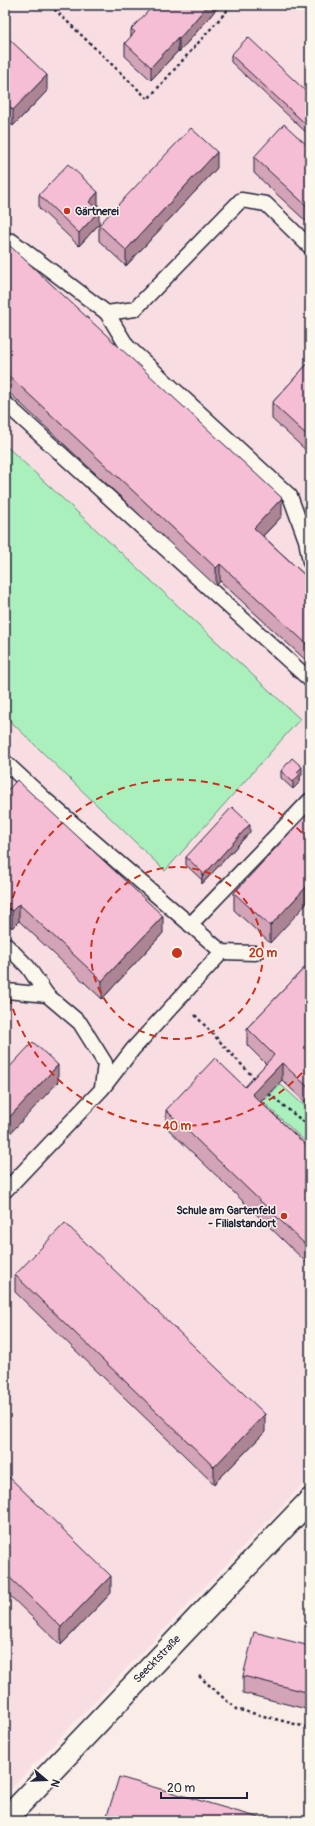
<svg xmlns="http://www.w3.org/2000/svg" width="315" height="1826" viewBox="0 0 315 1826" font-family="Pangolin,sans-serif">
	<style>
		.built { fill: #f8dee2 }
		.green { fill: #aaf0bc; stroke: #66897c }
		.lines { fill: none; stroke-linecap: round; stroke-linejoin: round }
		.lane-casing { stroke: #22223b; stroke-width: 17 }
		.street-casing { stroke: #22223b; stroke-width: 25 }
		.path { stroke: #22223b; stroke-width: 2.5; stroke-dasharray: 3 3; stroke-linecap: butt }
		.lane { stroke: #fbf7ec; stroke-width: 14 }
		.street { stroke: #fbf7ec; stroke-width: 22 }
		.wall { fill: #d3a3b7; stroke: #22223b }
		.shaded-wall { fill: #ac8595; stroke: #22223b }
		.building { fill: #f5bed5; stroke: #22223b }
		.ring { fill: none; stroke: #c8321e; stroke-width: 2; stroke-dasharray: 7 5 }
		.poi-dot { fill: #c8321e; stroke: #fbf7ec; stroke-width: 1.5 }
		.labels { text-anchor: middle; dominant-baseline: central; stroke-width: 3; stroke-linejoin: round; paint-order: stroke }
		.poi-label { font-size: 11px; font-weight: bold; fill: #22223b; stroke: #fbf7ec; text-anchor: start }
		.street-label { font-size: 11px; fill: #22223b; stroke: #fbf7ec }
		.centre { fill: #c8321e; stroke: #fbf7ec; stroke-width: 2 }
		.ring-label { font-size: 12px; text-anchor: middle; font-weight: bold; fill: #c8321e; stroke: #fbf7ec; stroke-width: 3; stroke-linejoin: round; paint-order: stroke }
	</style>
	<rect width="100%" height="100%" fill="#faece7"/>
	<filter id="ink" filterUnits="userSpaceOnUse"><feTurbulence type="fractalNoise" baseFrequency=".025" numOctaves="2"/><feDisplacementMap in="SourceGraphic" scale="8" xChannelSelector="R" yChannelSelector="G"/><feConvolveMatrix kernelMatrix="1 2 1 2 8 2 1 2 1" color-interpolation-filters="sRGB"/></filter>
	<g filter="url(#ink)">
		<polygon class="built" points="5,5 310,5 310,1477 5,1795"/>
		<g class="green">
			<polygon points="5,445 300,719 165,871 5,716"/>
			<polygon points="280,1084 310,1111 310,1146 263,1102"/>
		</g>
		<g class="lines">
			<g class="lane-casing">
				<g id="lane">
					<polyline points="5,240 12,241 107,313 135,309 241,200 266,204 310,247"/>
					<polyline points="107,313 127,346 290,496 306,540 310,562"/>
					<polyline points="5,403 310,680"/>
					<polyline points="5,762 47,801 222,952 255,953"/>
					<polyline points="190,925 310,800"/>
					<polyline points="5,944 28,967 47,995"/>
					<polyline points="5,992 7,991 47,995 80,1023 105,1063 102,1088"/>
					<polyline points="5,1191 102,1089 133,1049 222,952"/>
				</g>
			</g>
			<g class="street-casing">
				<polyline id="street" points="5,1820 310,1500"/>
			</g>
			<g class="path">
				<polyline points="50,5 148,99 232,5"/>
				<polyline points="195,1015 255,1079"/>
				<polyline points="269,1094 310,1127"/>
				<polyline points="199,1676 236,1709 310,1728"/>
			</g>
			<use href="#lane" class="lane"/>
			<use href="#street" class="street"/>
		</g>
		<g class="wall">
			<polygon points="213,13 179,52 178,51 151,80 125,56 125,43 131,37 131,29"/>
			<polygon points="5,35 47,91 13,126 5,119"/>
			<polygon points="231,55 310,95 310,136 231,62"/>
			<polygon points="310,148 310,225 254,173 254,157"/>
			<polygon points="217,168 126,266 99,241 99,225"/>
			<polygon points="39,195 98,205 96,208 99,224 79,246 39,208"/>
			<polygon points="5,250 282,516 263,536 310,580 310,664 220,581 216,586 5,389"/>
			<polygon points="310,361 310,454 272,419 272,403"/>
			<polygon points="281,771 302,775 300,777 300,782 293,789 281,778"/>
			<polygon points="5,793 163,933 102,999 19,921 12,928 5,921"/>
			<polygon points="310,811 270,943 234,910 234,893"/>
			<polygon points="250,832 202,884 202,880 186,865 186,857"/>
			<polygon points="310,962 310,1107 282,1080 261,1102 310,1149 310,1266 166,1127 166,1110 245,1087 266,1064 247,1045 247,1028"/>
			<polygon points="15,1275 265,1432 214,1484 15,1292"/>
			<polygon points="5,1473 111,1593 61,1645 5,1591"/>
			<polygon points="310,1646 310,1710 243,1693 243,1676"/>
			<polygon points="106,1819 270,1821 106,1821"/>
		</g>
		<g class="shaded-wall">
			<polygon points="208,5 220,5 179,52 179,39"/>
			<polygon points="178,38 178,51 151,80 151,67"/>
			<polygon points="47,75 47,91 13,126 13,110"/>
			<polygon points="217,152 217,168 126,266 126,250"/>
			<polygon points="98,192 98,205 89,215 89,202"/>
			<polygon points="99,211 99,224 79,246 79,233"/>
			<polygon points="282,498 282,516 254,545 254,528"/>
			<polygon points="220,564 220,581 216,586 216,568"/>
			<polygon points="302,767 302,775 300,777 300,782 293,789 293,782 297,772"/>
			<polygon points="250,824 250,832 202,884 202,877"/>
			<polygon points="310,883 310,900 270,943 270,926"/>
			<polygon points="19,904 19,921 12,928 12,911"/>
			<polygon points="163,916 163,933 102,999 102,981"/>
			<polygon points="282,1063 282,1080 252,1111 252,1094"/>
			<polygon points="58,1065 58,1082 5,1139 5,1122"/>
			<polygon points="265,1414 265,1432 214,1484 214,1467"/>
			<polygon points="111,1576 111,1593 61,1645 61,1627"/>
		</g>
		<g class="building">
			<polygon points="154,5 208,5 179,39 178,38 151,67 125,43 135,32 131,29"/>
			<polygon points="5,35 47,75 13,110 5,103"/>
			<polygon points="248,37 310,95 310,128 231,55"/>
			<polygon points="284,124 310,148 310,209 254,157"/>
			<polygon points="191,128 217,152 126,250 99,225"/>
			<polygon points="68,164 98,192 89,202 99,211 79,233 39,195"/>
			<polygon points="9,245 282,498 254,528 310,580 310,647 220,564 216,568 5,372 5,250"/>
			<polygon points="310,361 310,438 272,403"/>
			<polygon points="292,758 302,767 297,772 300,774 293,782 281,771"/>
			<polygon points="17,780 163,916 102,981 19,904 12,911 5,904 5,793"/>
			<polygon points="232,807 250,824 202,877 203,873 186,857"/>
			<polygon points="310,811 310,883 270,926 234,893"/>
			<polygon points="310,962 310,1089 282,1063 252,1094 310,1149 310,1249 166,1110 215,1058 245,1087 274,1055 247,1028"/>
			<polygon points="33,1042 58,1065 5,1122 5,1072"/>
			<polygon points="65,1223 265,1414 214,1467 15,1275"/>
			<polygon points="5,1473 111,1576 61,1627 5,1573"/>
			<polygon points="254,1632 310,1646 310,1693 243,1676"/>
			<polygon points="119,1777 270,1821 114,1821 106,1819"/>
		</g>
	</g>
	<g class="ring">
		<circle cx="177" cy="953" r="86"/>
		<path d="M310 1064A173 173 0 0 1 5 973M5 933A173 173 0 0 1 310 842"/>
	</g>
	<g class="poi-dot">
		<circle cx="67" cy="211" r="4"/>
		<circle cx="284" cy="1216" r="4"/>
	</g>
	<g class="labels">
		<g class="poi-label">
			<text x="75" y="211">Gärtnerei</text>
			<text x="276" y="1210" text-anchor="end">Schule am Gartenfeld<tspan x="276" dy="13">- Filialstandort</tspan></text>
		</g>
		<g class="street-label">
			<text transform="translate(157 1659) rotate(-46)">Seecktstraße</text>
		</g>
	</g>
	<circle cx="177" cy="953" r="6" class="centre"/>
	<g class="ring-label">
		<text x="263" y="957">20 m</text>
		<text x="177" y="1130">40 m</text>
	</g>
	<rect width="315" height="1826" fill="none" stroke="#fbf7ec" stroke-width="20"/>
	<rect x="10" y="10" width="295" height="1806" fill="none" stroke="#22223b" stroke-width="1.5" filter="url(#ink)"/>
	<g transform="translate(46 1780) rotate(109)" stroke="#fbf7ec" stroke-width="3" paint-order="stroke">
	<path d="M0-3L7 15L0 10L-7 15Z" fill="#22223b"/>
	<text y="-6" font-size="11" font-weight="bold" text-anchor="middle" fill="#22223b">N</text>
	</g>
	<path d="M161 1792v6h86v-6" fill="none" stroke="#22223b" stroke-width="2"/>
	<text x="167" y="1792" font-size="12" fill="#22223b" stroke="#fbf7ec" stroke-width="3" paint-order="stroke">20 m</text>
</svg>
